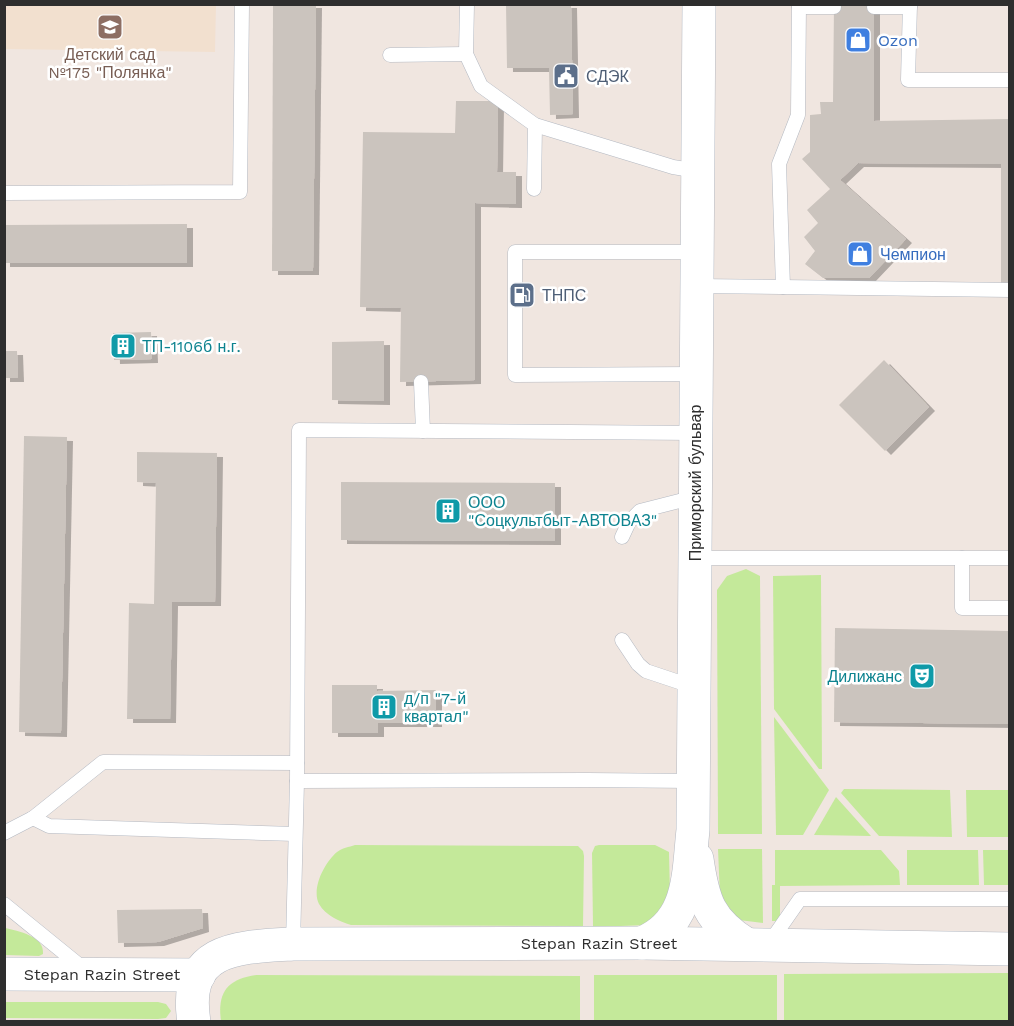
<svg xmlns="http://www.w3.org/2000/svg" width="1014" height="1026" viewBox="0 0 1014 1026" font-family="'Work Sans',sans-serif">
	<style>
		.education { fill: #f2e0cf }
		.green { fill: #c4e99a }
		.building { fill: #cbc4be; filter: url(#shadow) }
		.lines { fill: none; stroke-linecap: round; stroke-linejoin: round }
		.lane-casing { stroke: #b4b9c2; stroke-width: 15 }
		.secondary-casing { stroke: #b4b9c2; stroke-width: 34 }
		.lane { stroke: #fff; stroke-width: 14 }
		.secondary { stroke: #fff; stroke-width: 33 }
		.labels { text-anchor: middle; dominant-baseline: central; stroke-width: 5; stroke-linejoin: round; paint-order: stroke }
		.shop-label { font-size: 16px; fill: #366cbe; stroke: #fff; text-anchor: start }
		.education-label { font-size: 16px; fill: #785e54; stroke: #fff }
		.service-label { font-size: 16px; fill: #4e5e75; stroke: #fff; text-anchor: start }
		.culture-label { font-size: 16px; fill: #0d838f; stroke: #fff; text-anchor: start }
		.street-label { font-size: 16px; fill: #2e2e2e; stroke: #fff }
	</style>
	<defs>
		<filter id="shadow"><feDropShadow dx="6" dy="4" stdDeviation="0" flood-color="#0004"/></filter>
	</defs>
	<rect width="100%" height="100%" fill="#f0e6e0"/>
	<polygon class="education" points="5,4 216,5 215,52 5,49"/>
	<g class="green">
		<polygon points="746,569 760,576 762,834 718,834 717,590 727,576"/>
		<polygon points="821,575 822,769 819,769 774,709 773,576"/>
		<polygon points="774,717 829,790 803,835 776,835"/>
		<polygon points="844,789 950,790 952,837 879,836 841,793"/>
		<polygon points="966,790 1009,790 1009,837 967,837"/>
		<polygon points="836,797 871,836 814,835"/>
		<path d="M355 845 578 846 583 851 584 856 583 926 351 925C339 921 326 916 319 904 311 888 325 862 337 852 342 848 349 847 355 845Z"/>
		<polygon points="599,845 655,845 669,852 670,895 648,925 593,927 592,853 595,846"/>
		<polygon points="718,849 762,849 763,923 739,920 720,897"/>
		<polygon points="775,850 881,850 899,871 900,885 780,886 780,921 772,921 772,885 775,885"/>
		<polygon points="907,850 978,850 979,885 907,885"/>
		<polygon points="983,850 1009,850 1009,885 984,885"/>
		<path d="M5 928C18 931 45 936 43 954L39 956 5 955Z"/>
		<polygon points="1009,973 1009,1021 784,1021 784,974"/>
		<path d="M256 975 580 976V1021H221C217 993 227 979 256 975Z"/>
		<rect x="594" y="975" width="183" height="46"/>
		<polygon points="5,1002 158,1002 166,1004 171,1011 166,1018 158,1019 5,1018"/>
	</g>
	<g class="building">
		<polygon points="273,4 316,4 313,271 272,271"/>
		<polygon points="506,4 571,4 573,114 550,115 549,68 507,68"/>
		<polygon points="834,4 874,4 874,121 1010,119 1010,286 1001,286 1001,164 858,163 840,180 906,239 869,278 823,278 805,264 815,251 804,237 818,223 807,210 830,189 802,159 810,152 810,115 821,114 820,102 833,102"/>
		<polygon points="456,101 498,101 497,172 516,172 516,204 475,203 475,380 400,382 401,308 360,307 363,132 455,133"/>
		<polygon points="187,224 187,263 4,263 4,225"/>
		<polygon points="151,332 152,359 114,360 113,333"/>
		<polygon points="384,341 384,401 332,400 332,342"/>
		<polygon points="4,351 17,351 18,378 4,378"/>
		<polygon points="884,360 929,407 885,451 839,405"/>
		<polygon points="24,436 67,437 61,733 19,732"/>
		<polygon points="137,452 217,453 215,602 172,602 170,719 127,719 129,603 154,604 156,483 137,482"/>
		<polygon points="341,482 555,483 555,541 341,540"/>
		<polygon points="835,628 1010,631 1010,724 834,722"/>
		<polygon points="332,685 377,685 377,691 436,690 436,723 378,723 378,733 332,733"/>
		<polygon points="202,909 203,928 158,942 118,943 117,910"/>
	</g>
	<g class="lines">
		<g class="lane-casing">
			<g id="lane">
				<polyline points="467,4 466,54 481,86 535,125 673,167 697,171"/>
				<polyline points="910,4 908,80 1010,80"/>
				<polyline points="799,7 834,7"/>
				<polyline points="874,7 910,7"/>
				<polyline points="390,55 466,54"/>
				<polyline points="534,189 535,125"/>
				<polyline points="4,193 240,192 242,4"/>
				<polyline points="696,286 1010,290"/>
				<polyline points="783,287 779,164 798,115 799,4"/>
				<polyline points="695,374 515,375 515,252 696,252"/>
				<polyline points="421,382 423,431"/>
				<polyline points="622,537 629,522 640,511 695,497"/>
				<polyline points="695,558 962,558 962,608 1010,608"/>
				<polyline points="962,558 1010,558"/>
				<polyline points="622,640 638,664 646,671 694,687"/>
				<polyline points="297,781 299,430 695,433"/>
				<polyline points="33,818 49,826 295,834"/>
				<polyline points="4,833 33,818 103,762 297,763"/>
				<polyline points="4,904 84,969"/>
				<polyline points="770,942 800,899 1010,899"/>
				<polyline points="293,944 297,781 587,780 693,781"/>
			</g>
		</g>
		<g class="secondary-casing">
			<g id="secondary">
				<path d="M697 859C703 901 709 921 746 944"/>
				<path d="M642 943C691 923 688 875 693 830L699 4"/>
				<polyline points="4,974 199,975"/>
				<path d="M194 1022C182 947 238 947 293 944L642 943 1010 949"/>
			</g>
		</g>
		<use href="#lane" class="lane"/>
		<use href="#secondary" class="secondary"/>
	</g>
	<defs>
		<g id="school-square" transform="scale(1.35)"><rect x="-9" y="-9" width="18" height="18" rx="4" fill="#8d6e63" stroke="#fff"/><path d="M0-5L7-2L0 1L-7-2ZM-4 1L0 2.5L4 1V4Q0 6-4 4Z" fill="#fff"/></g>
		<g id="shop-square" transform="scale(1.35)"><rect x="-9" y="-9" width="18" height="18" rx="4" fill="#3f7fe0" stroke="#fff"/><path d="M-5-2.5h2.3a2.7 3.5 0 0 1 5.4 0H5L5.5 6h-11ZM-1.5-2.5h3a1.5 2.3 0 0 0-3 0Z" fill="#fff"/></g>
		<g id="civic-square" transform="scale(1.35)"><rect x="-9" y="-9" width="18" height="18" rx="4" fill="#5c6f8a" stroke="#fff"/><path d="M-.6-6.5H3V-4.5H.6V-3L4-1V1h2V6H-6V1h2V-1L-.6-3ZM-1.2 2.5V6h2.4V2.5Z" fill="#fff"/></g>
		<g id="fuel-square" transform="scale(1.35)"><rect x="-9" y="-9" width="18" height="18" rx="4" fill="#5c6f8a" stroke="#fff"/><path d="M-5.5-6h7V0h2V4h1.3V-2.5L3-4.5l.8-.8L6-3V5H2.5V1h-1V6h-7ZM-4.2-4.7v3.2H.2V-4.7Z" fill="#fff"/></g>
		<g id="building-square" transform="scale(1.35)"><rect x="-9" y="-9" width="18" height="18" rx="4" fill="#0f9aa8" stroke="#fff"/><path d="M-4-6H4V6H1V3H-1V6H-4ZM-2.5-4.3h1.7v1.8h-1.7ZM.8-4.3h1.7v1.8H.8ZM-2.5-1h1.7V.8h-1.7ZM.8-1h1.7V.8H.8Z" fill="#fff"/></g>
		<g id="theatre-square" transform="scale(1.35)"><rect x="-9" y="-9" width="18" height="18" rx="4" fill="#0f9aa8" stroke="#fff"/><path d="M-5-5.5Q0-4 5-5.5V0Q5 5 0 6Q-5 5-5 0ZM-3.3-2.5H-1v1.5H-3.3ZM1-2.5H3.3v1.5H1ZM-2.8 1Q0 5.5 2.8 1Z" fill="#fff"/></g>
	</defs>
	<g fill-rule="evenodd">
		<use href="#school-square" x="110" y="27"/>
		<use href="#shop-square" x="858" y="40"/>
		<use href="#civic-square" x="566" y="76"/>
		<use href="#shop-square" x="860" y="254"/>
		<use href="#fuel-square" x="522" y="295"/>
		<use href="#building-square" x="123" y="346"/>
		<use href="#building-square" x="448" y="511"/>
		<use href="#theatre-square" x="922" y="676"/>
		<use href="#building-square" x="384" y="707"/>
	</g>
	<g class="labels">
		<g class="shop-label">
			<text x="878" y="40">Ozon</text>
			<text x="880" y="254">Чемпион</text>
		</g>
		<g class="education-label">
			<text x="110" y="54">Детский сад<tspan x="110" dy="18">№175 "Полянка"</tspan></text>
		</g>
		<g class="service-label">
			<text x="586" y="76">СДЭК</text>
			<text x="542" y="295">ТНПС</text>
		</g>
		<g class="culture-label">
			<text x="142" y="346">ТП-1106б н.г.</text>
			<text x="468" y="502">ООО<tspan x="468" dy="18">"Соцкультбыт-АВТОВАЗ"</tspan></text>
			<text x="902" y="676" text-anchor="end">Дилижанс</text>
			<text x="404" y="698">д/п "7-й<tspan x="404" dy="18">квартал"</tspan></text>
		</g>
		<g class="street-label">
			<text transform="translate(695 483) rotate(-90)">Приморский бульвар</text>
			<text x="599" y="943">Stepan Razin Street</text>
			<text x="102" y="974">Stepan Razin Street</text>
		</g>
	</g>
	<rect width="1014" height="1026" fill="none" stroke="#2e2e2e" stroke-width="12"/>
</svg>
